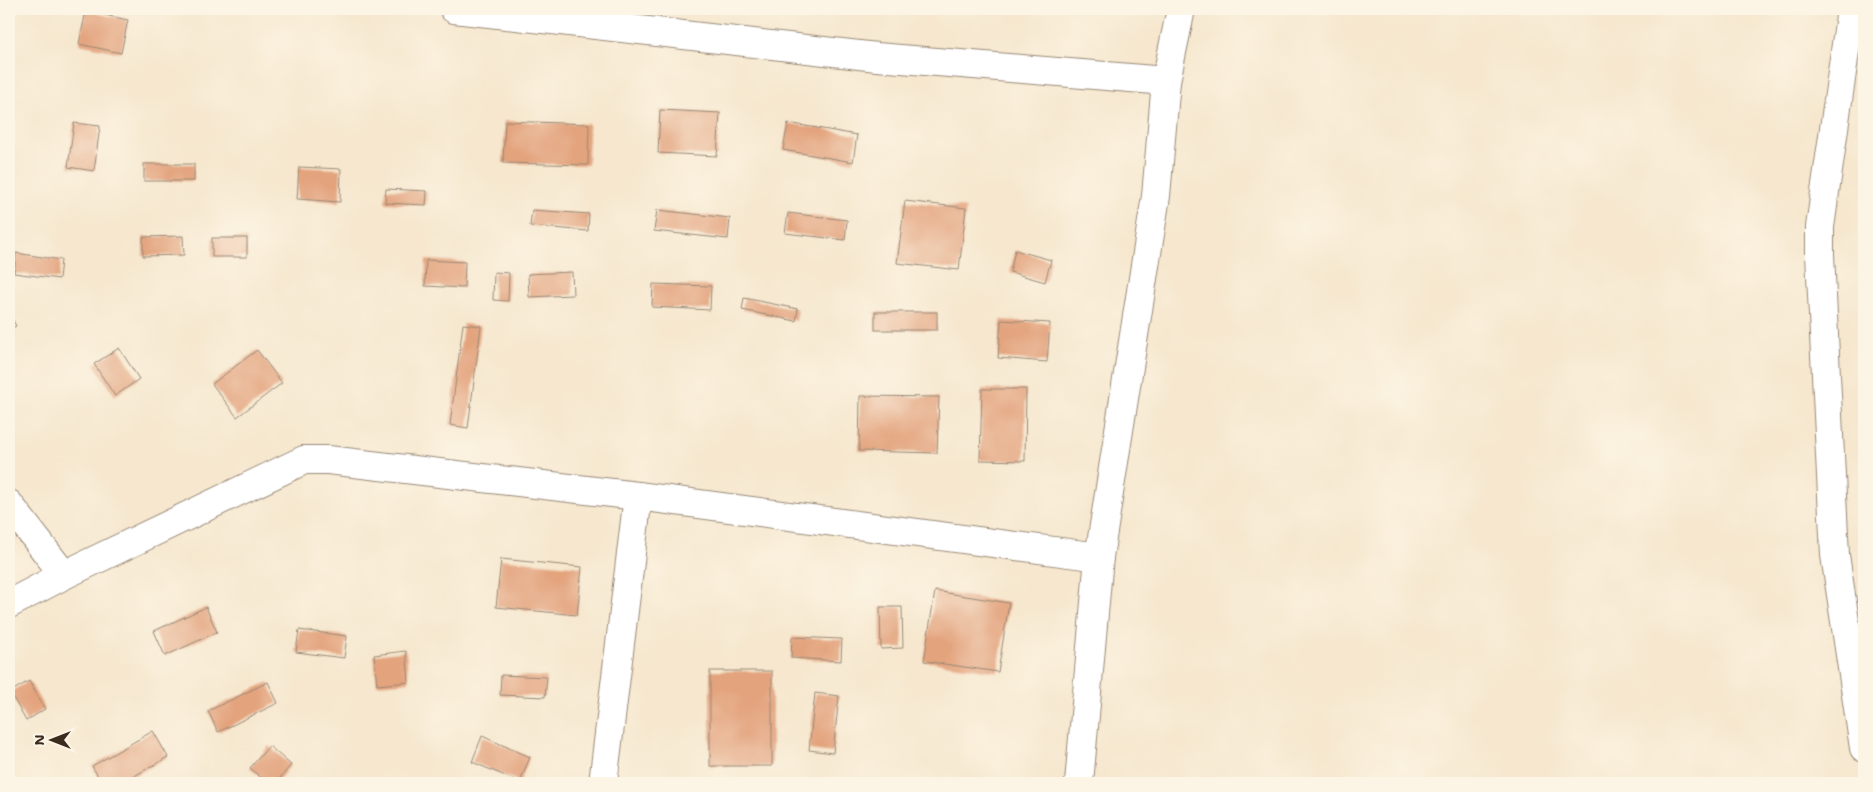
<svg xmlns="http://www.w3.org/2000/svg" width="1873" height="792" viewBox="0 0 1873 792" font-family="'Shantell Sans',sans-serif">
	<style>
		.building { fill: #e3a37d }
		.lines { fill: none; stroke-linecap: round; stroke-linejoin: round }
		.minor-casing { stroke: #988876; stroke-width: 30 }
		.minor { stroke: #fff; stroke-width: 28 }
	</style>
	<rect width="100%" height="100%" fill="#fcf5e5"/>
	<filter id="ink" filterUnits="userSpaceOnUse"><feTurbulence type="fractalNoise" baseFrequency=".02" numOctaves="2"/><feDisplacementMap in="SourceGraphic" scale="10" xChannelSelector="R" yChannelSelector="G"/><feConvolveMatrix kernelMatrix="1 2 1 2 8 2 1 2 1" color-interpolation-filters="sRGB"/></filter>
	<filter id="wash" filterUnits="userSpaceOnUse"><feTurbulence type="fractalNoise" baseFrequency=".0096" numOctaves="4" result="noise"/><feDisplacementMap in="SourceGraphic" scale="20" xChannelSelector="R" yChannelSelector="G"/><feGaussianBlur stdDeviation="1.12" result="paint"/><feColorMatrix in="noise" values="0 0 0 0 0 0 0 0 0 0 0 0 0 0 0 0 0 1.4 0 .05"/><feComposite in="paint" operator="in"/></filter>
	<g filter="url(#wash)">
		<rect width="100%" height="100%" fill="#f6e7ce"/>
		<g id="blocks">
			<g class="building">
				<polygon points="86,11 128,20 121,53 79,44"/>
				<polygon points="660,110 720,113 717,156 658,153"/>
				<polygon points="505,121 589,124 588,165 503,163"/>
				<polygon points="74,123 100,126 94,171 68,167"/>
				<polygon points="788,123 857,135 853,162 783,150"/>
				<rect x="144" y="164" width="50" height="17"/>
				<polygon points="299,167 341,169 340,202 297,199"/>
				<polygon points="386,189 427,191 426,205 385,203"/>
				<polygon points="905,201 966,208 959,270 897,263"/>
				<polygon points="532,210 589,214 588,231 530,226"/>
				<polygon points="657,210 730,218 728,239 654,231"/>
				<polygon points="788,213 847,220 845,240 785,233"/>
				<polygon points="183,236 184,255 143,256 143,237"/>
				<rect x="212" y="238" width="35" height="19"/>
				<polygon points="1015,250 1051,260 1045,282 1010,272"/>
				<polygon points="16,253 61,260 59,279 14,273"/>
				<polygon points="426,260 465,262 464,288 425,286"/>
				<polygon points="494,272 509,273 508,301 493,300"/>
				<polygon points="572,272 573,295 529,297 528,274"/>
				<polygon points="653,284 711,286 710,310 652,307"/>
				<polygon points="744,298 798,309 796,321 742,310"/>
				<rect x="875" y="312" width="62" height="18"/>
				<polygon points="9,313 16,326 9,330"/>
				<polygon points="1001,320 1050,323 1047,362 998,358"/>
				<polygon points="463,324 481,326 468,428 450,425"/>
				<polygon points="119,348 139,379 115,396 94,364"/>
				<polygon points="257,350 282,383 237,417 212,384"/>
				<polygon points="982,389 1026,389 1025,461 980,460"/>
				<polygon points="860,396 939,397 937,453 859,451"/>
				<polygon points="501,559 582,567 577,615 496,607"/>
				<polygon points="935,591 1009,603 998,672 924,661"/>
				<polygon points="206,607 217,632 165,656 154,631"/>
				<polygon points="880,607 902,607 903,648 881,649"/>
				<polygon points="299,630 347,636 344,658 296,652"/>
				<polygon points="792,637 842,639 841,661 791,658"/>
				<polygon points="406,651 409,682 377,685 374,655"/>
				<rect x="710" y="671" width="62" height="95"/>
				<polygon points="501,675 547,677 545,697 500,695"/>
				<polygon points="29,681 45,709 26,721 10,692"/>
				<polygon points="268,682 278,703 218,732 208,711"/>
				<polygon points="815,693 839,696 833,753 809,750"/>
				<polygon points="153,731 168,757 122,783 102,783 92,766"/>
				<polygon points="482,736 530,757 520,782 472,762"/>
				<polygon points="269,746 291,765 276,783 267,783 250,768"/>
			</g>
		</g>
	</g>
	<g filter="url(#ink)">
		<use href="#blocks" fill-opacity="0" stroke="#988876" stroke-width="1"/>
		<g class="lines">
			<g class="minor-casing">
				<g id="minor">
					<polyline points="454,9 877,57 1166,81"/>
					<polyline points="1851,9 1820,227 1820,255 1835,555 1864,748"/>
					<polyline points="9,504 64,575"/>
					<polyline points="9,604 64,575 304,460 328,460 638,496 1099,557"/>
					<polyline points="603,783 638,496"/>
					<polyline points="1079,783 1099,557 1156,196 1166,81 1181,9"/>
				</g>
			</g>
			<use href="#minor" class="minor"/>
		</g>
	</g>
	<rect width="1873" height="792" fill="none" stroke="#fcf5e5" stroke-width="30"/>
	<g transform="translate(52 740) rotate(270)" stroke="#fcf5e5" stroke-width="4" paint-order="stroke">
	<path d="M0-4L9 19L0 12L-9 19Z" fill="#3b2a1e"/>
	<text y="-8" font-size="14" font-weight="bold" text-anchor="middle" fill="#3b2a1e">N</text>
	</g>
</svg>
